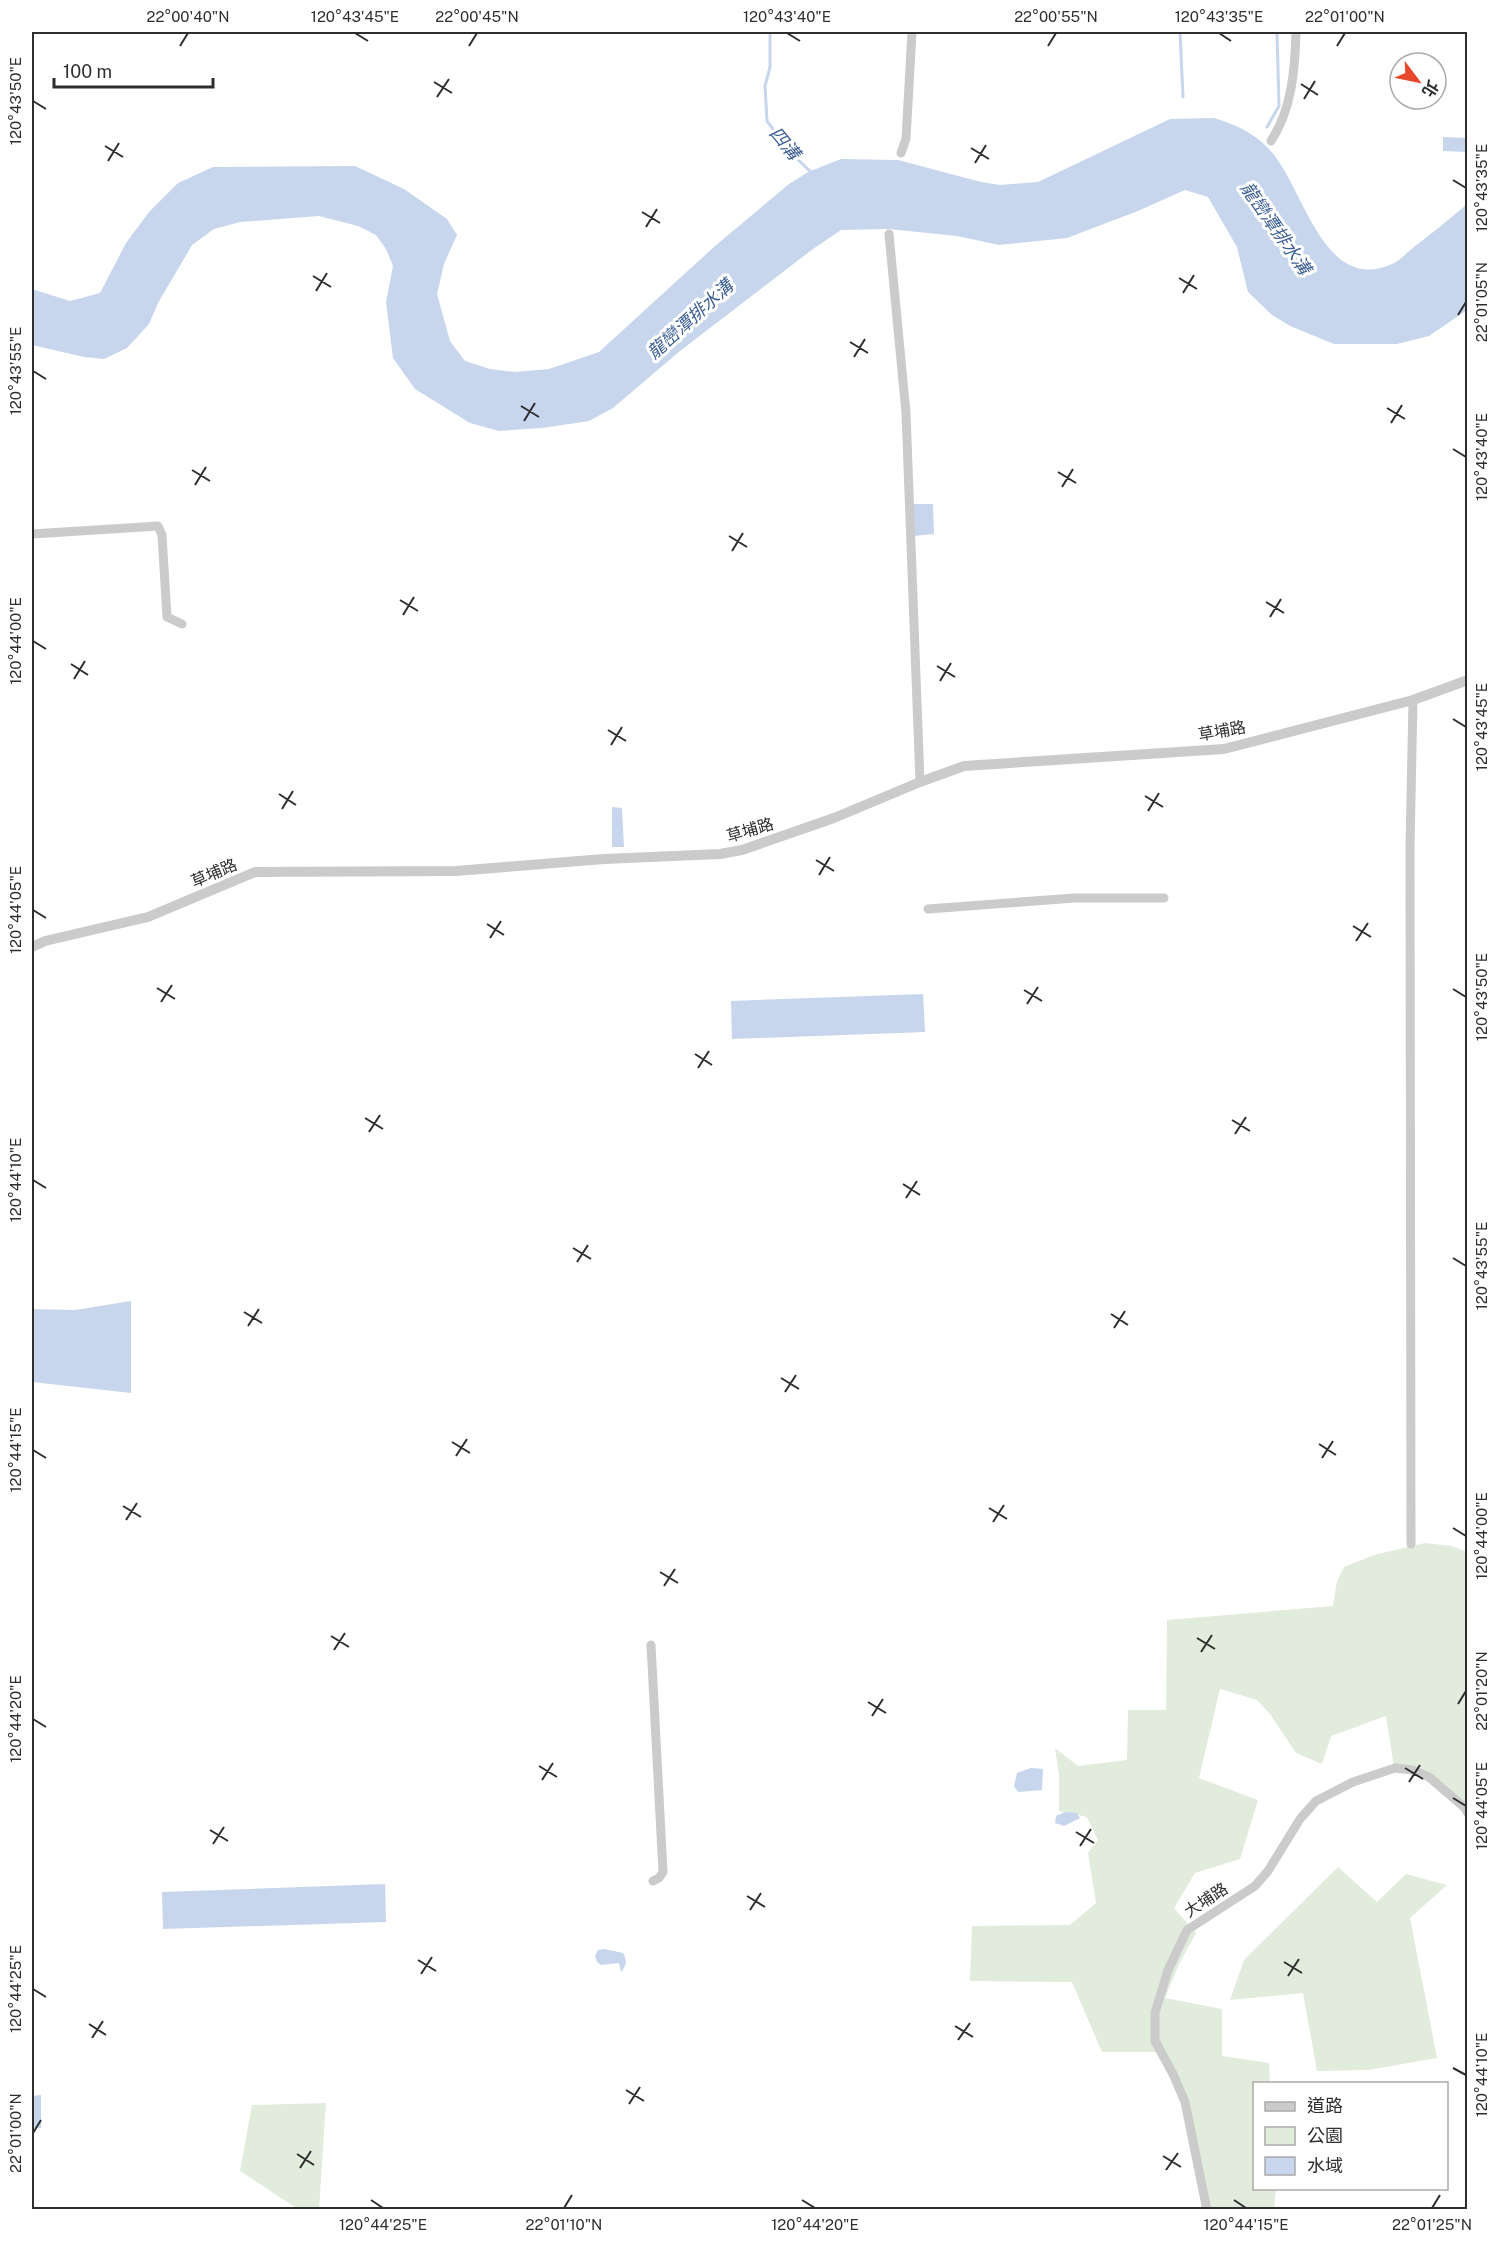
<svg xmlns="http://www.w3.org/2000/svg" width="1499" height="2241" viewBox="0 0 1499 2241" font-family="'Public Sans','Noto Sans TC',sans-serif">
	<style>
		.green { fill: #e1ecdc }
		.water { fill: #c7d6ed }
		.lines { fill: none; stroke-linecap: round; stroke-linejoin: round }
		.stream { stroke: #c7d6ed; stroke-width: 3 }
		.minor { stroke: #cbcbcb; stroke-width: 9 }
		.tertiary { stroke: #cbcbcb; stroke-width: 10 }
		.ticks { fill: none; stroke: #2e2e2e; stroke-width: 2 }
		.labels { text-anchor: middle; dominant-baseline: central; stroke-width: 6; stroke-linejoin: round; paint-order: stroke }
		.street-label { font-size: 16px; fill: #2e2e2e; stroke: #fff }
		.water-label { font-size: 18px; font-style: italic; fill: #3a5d93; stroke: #fff }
		.neatline { fill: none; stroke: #2e2e2e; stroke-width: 2 }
		.ticks-label { font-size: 15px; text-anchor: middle; fill: #2e2e2e }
	</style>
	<rect width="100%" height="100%" fill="#fff"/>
	<g class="green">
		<polygon points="1425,1543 1452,1546 1467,1552 1468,1783 1464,1807 1417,1774 1395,1773 1386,1716 1331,1736 1322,1764 1296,1753 1270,1714 1257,1700 1220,1689 1199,1778 1258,1800 1240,1859 1195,1873 1174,1908 1196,1933 1179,1964 1165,1998 1222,2009 1222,2056 1269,2063 1270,2083 1254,2084 1254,2188 1276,2189 1274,2209 1208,2209 1190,2110 1161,2052 1102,2052 1072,1982 970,1981 972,1926 1070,1925 1096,1903 1088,1853 1098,1840 1087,1817 1059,1811 1059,1775 1055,1748 1078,1766 1127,1760 1128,1710 1166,1710 1167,1620 1333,1606 1337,1581 1344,1567 1374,1555"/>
		<polygon points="1338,1867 1377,1902 1406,1874 1447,1885 1410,1918 1437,2058 1368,2070 1317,2071 1303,1993 1230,2000 1244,1960"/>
		<polygon points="326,2103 319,2209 298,2209 240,2171 252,2105"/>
	</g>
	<g class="water">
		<path d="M1214 118C1235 124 1254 133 1269 149 1304 186 1322 295 1392 264 1400 261 1407 252 1414 247 1432 233 1450 219 1467 204V310L1429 336 1397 344H1334L1290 326 1272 315 1248 292 1237 247 1208 197 1185 190 1138 211 1067 238 999 245 957 236 888 229 841 230 813 249 680 351 613 408 589 421 542 428 499 431 470 423 415 389 393 358 386 302 393 266 386 249 376 235 358 226 319 216 240 222 214 229 192 245 158 303 149 324 127 348 104 359 84 357 32 345V289L70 301 100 293 126 243 149 212 178 183 213 167 355 166 404 189 447 219 457 235 444 264 437 294 450 341 465 361 490 369 515 372 549 369 599 352 715 246 789 184 808 172 841 159 898 160 981 182 1000 185 1038 182 1170 119Z"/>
		<polygon points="1443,137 1467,138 1467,152 1443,151"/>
		<polygon points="911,504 933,504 934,534 913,536"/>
		<polygon points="612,807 622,808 624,847 612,847"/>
		<polygon points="923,994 925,1032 732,1039 731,1001"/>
		<polygon points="131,1301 131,1393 32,1382 32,1309 75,1310"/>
		<polygon points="1031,1768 1043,1769 1042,1790 1018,1792 1014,1786 1017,1773"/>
		<polygon points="1065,1812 1077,1813 1080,1818 1064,1826 1055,1823 1056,1816"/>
		<polygon points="385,1884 386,1922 163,1929 162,1892"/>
		<path d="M604 1949 623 1953C627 1960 627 1965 621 1972L619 1963 601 1965 597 1962 595 1956 598 1950Z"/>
		<polygon points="41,2095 41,2128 32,2128 32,2096"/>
	</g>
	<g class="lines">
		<g class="stream">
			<polyline points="770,32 770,67 765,86 767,121 790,152 813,174"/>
			<polyline points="1180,32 1183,97"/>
			<polyline points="1267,127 1279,106 1277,32"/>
		</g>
		<g class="minor">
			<path d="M1271 141C1292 109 1295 69 1296 32"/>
			<polyline points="901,153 906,139 912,32"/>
			<polyline points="889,234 906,413 920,782"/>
			<polyline points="32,534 158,526 162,535 167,617 182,624"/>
			<polyline points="928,909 1074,898 1164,898"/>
			<polyline points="1411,1544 1410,847 1413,700"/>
			<polyline points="651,1645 663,1872 659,1878 653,1881"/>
			<polyline points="1207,2210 1185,2102 1173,2074 1155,2041 1155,2013 1168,1970 1187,1930 1255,1886 1268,1871 1300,1819 1316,1801 1353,1782 1395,1768 1413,1770 1429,1777 1464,1807 1468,1813"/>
		</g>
		<polyline class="tertiary" points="32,947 45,941 148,917 255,872 456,871 604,859 720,854 742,850 834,818 920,782 964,766 1224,749 1413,700 1468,680"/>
	</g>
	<path class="ticks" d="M355 33 368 41M787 33 800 41M1219 33 1231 41M180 46 188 33M469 46 477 33M1048 46 1056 33M1337 46 1345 33M434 82 452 93M1301 84 1318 95M437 97 449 79M1304 99 1315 81M33 101 46 109M105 146 123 157M971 148 989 159M108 161 119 143M975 163 986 145M1453 180 1466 188M642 212 660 223M646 227 657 209M313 276 331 287M1179 278 1197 289M316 291 327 273M1183 293 1194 275M1458 315 1466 302M850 342 868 353M854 357 865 339M33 371 46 379M521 406 539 417M1387 408 1405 419M524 421 535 403M1391 423 1402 405M1453 449 1466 457M192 470 210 481M1058 472 1076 483M195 485 206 467M1062 487 1073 469M729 536 747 547M732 551 743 533M400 600 418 611M1266 602 1284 613M403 615 414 597M1270 617 1281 599M33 641 46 649M71 664 88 675M937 666 955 677M74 679 85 661M940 681 951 663M1453 719 1466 727M608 730 626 741M611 745 622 727M279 794 296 805M1145 796 1163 807M282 809 293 791M1148 811 1159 793M816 860 834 871M819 875 830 857M33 910 46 918M487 924 504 935M1353 926 1371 937M490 938 501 921M1356 941 1368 923M157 988 175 999M1453 989 1466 997M1024 990 1042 1001M161 1002 172 985M1027 1004 1038 987M695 1054 712 1065M698 1068 709 1051M365 1118 383 1129M1232 1120 1250 1131M369 1132 380 1115M1235 1134 1246 1117M33 1180 46 1188M903 1184 920 1195M906 1198 917 1181M573 1248 591 1259M1453 1258 1466 1266M577 1262 588 1245M244 1312 262 1323M1111 1314 1128 1325M248 1326 259 1309M1114 1328 1125 1311M781 1378 799 1389M785 1392 796 1375M452 1442 470 1453M1319 1444 1336 1455M33 1450 46 1458M456 1456 467 1439M1322 1458 1333 1441M123 1506 141 1517M989 1508 1007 1519M126 1520 137 1503M993 1522 1004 1505M1453 1528 1466 1536M660 1572 678 1583M664 1586 675 1569M331 1636 349 1647M1197 1638 1215 1649M334 1650 345 1633M1201 1652 1212 1635M868 1702 886 1713M1458 1704 1466 1691M872 1716 883 1699M33 1719 46 1727M539 1766 557 1777M1405 1768 1423 1779M542 1780 553 1763M1409 1782 1420 1765M1453 1798 1466 1806M210 1830 228 1841M1076 1832 1094 1843M213 1844 224 1827M1080 1846 1091 1829M747 1896 765 1907M750 1910 761 1893M418 1960 436 1971M1284 1962 1302 1973M421 1974 432 1957M1288 1976 1299 1959M33 1989 46 1997M89 2024 106 2035M955 2026 973 2037M92 2038 103 2021M958 2040 970 2023M1453 2068 1466 2075M626 2090 644 2101M629 2104 640 2087M33 2133 41 2120M297 2154 314 2165M1163 2156 1181 2167M300 2168 311 2151M1166 2170 1178 2153M371 2200 383 2208M802 2200 815 2208M1234 2200 1246 2208M564 2208 572 2195M1432 2208 1440 2195"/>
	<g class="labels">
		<g class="street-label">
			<text transform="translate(1222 731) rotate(-10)">草埔路</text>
			<text transform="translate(750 830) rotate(-16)">草埔路</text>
			<text transform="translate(214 873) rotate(-23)">草埔路</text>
			<text transform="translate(1206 1900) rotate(-33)">大埔路</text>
		</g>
		<g class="water-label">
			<text transform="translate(785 143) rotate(50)">四溝</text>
			<text transform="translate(1276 228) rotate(55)">龍巒潭排水溝</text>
			<text transform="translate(690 319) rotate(-42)">龍巒潭排水溝</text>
		</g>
	</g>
	<rect width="1499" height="2241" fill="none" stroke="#ffffff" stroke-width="66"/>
	<rect x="1253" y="2082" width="195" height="108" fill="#ffffff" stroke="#ababab" stroke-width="1.5"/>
	<rect x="1265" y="2102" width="30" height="9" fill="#cbcbcb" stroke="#ababab" stroke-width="1.5"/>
	<text x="1307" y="2112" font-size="18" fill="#2e2e2e">道路</text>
	<rect x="1265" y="2127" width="30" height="18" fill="#e1ecdc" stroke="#ababab" stroke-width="1.5"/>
	<text x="1307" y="2142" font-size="18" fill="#2e2e2e">公園</text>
	<rect x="1265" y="2157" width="30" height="18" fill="#c7d6ed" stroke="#ababab" stroke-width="1.5"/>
	<text x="1307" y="2172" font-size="18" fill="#2e2e2e">水域</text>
	<g transform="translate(1418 81) rotate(122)"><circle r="28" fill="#ffffff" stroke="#ababab" stroke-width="1.5"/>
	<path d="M0-4.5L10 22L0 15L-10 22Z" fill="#e9472c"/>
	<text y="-9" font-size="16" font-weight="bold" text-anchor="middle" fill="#2e2e2e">北</text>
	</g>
	<path d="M54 78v9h159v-9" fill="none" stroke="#2e2e2e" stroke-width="3"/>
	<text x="63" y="78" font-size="18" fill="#2e2e2e" stroke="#ffffff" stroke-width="4.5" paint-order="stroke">100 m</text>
	<rect x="33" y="33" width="1433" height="2175" class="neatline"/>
	<g class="ticks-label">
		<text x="188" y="22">22°00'40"N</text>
		<text x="355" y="22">120°43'45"E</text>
		<text x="477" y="22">22°00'45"N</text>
		<text x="787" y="22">120°43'40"E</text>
		<text x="1056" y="22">22°00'55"N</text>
		<text x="1219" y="22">120°43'35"E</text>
		<text x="1345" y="22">22°01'00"N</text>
		<text transform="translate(16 101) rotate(-90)" y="5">120°43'50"E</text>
		<text transform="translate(1482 188) rotate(-90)" y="5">120°43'35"E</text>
		<text transform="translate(1482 302) rotate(-90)" y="5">22°01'05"N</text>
		<text transform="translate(16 371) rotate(-90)" y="5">120°43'55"E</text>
		<text transform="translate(1482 457) rotate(-90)" y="5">120°43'40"E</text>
		<text transform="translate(16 641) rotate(-90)" y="5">120°44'00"E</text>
		<text transform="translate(1482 727) rotate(-90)" y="5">120°43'45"E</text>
		<text transform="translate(16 910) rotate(-90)" y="5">120°44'05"E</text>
		<text transform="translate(1482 997) rotate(-90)" y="5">120°43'50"E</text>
		<text transform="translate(16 1180) rotate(-90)" y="5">120°44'10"E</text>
		<text transform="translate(1482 1266) rotate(-90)" y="5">120°43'55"E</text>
		<text transform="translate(16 1450) rotate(-90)" y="5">120°44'15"E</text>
		<text transform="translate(1482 1536) rotate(-90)" y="5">120°44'00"E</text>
		<text transform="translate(1482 1691) rotate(-90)" y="5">22°01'20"N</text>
		<text transform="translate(16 1719) rotate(-90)" y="5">120°44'20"E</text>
		<text transform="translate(1482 1806) rotate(-90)" y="5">120°44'05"E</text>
		<text transform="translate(16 1989) rotate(-90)" y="5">120°44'25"E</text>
		<text transform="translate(1482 2075) rotate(-90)" y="5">120°44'10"E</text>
		<text transform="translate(16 2133) rotate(-90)" y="5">22°01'00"N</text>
		<text x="383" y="2230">120°44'25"E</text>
		<text x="564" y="2230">22°01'10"N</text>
		<text x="815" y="2230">120°44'20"E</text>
		<text x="1246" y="2230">120°44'15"E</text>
		<text x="1432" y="2230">22°01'25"N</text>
	</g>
</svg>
